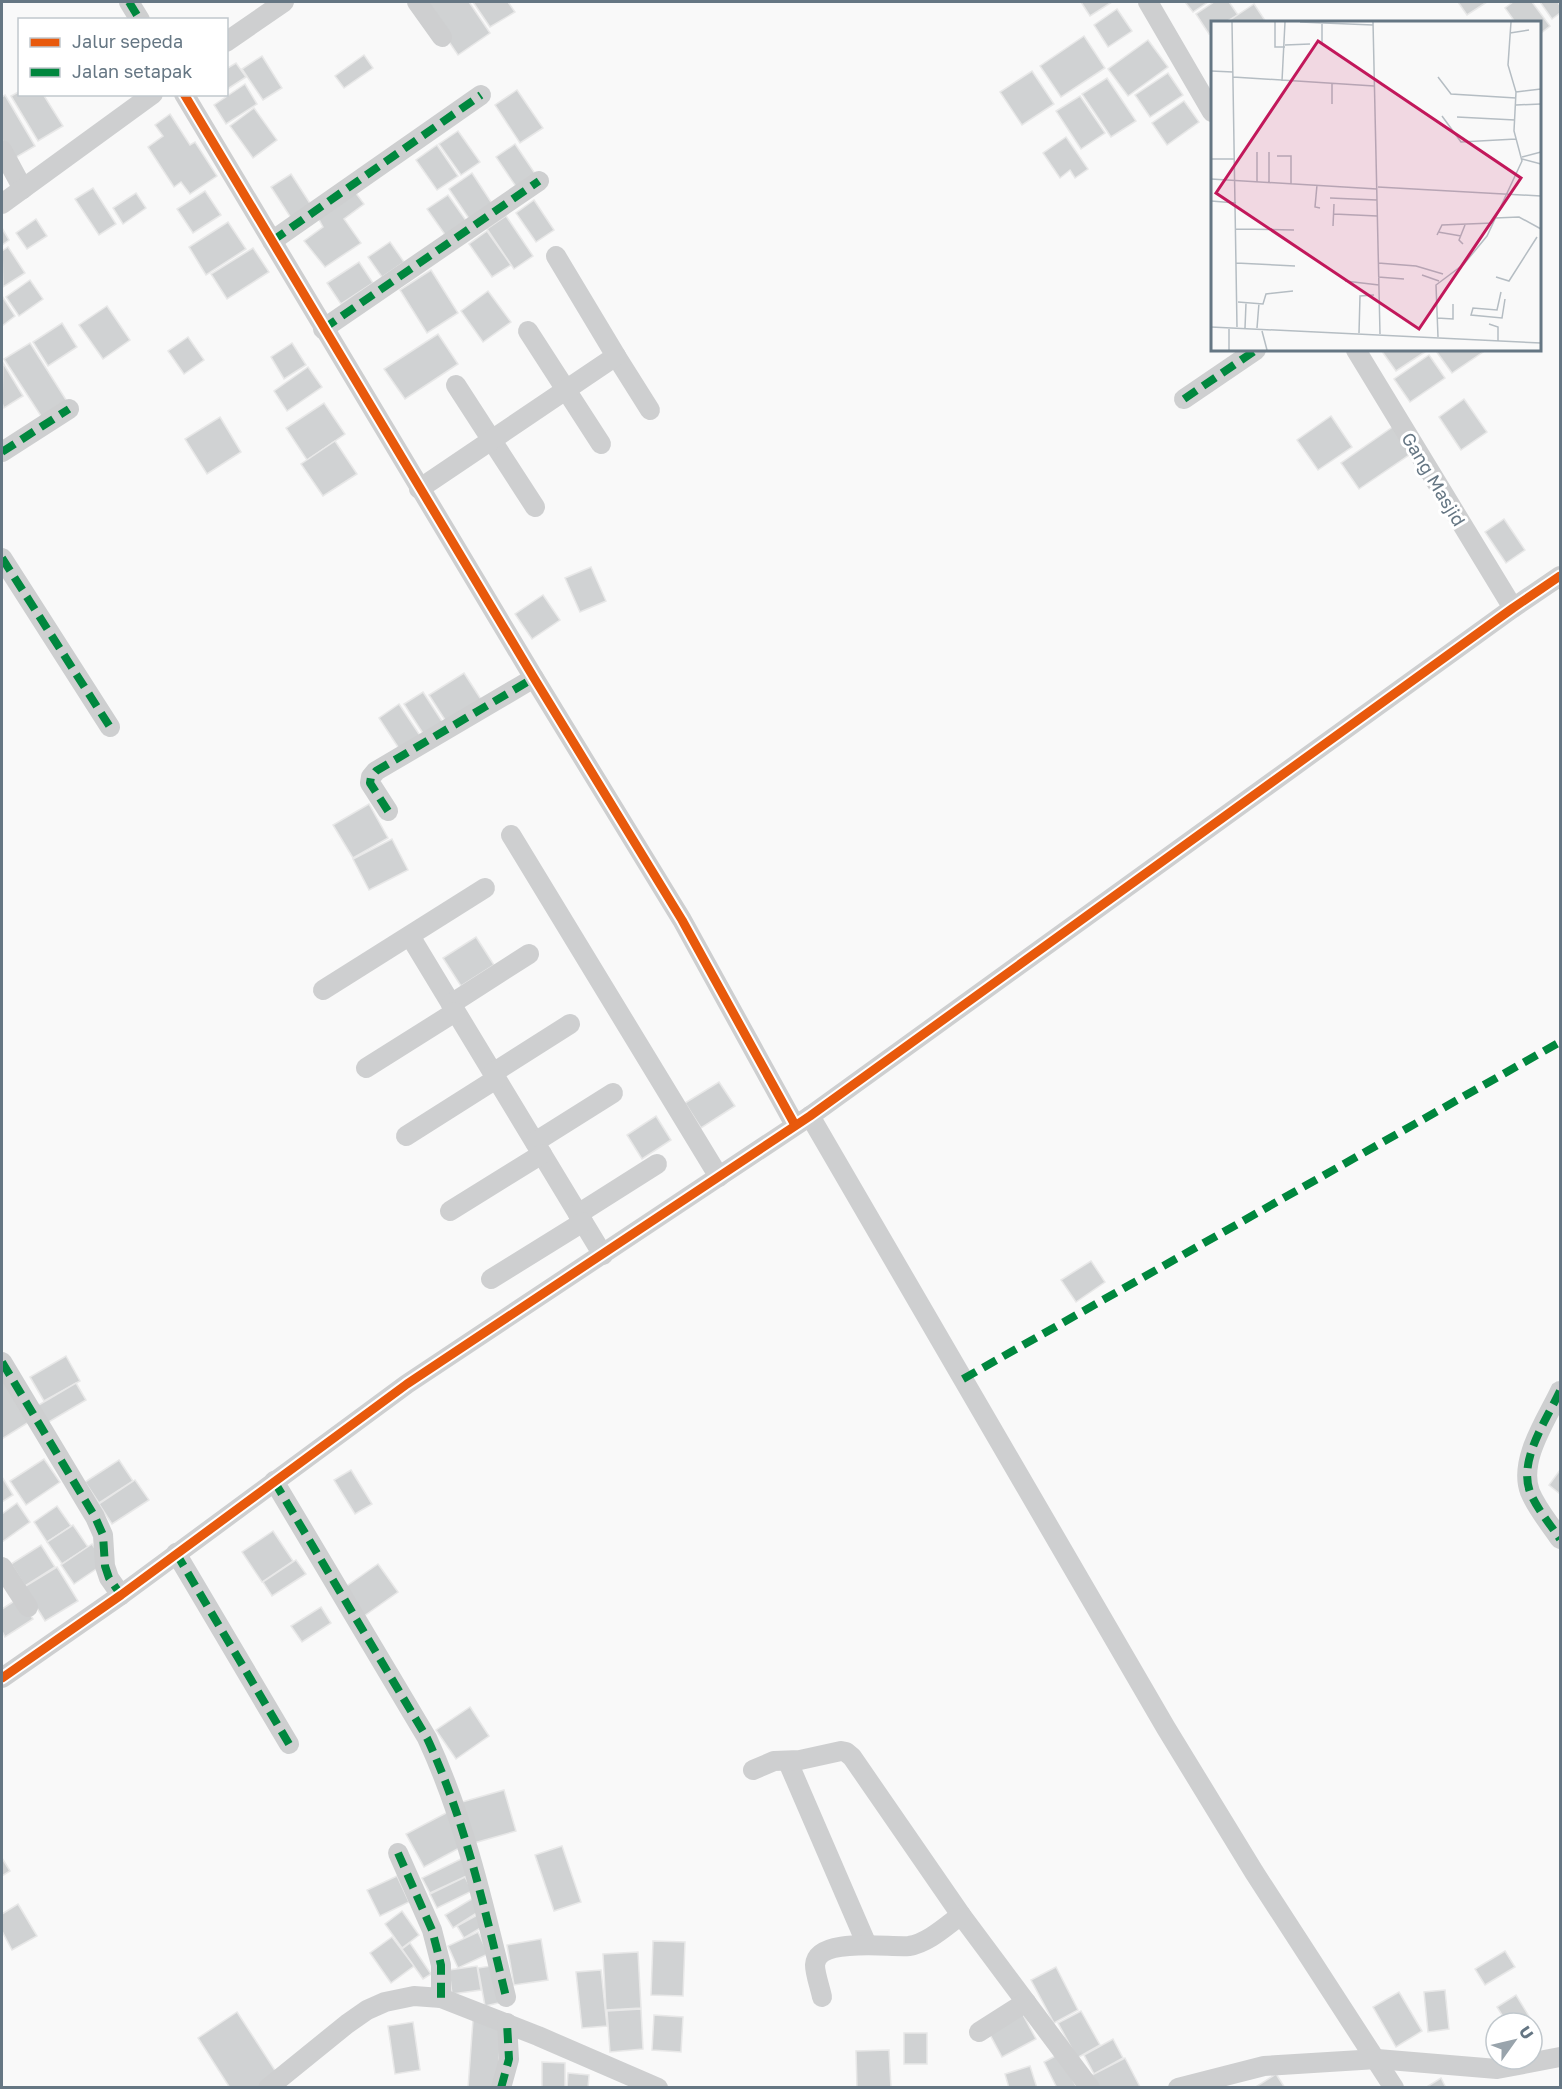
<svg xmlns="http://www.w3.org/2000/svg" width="1562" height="2089" viewBox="0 0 1562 2089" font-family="'Golos Text',sans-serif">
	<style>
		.building { fill: #d0d2d3; stroke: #e8e8e8; stroke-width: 1.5 }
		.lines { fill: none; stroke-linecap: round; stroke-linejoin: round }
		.minor { stroke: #cecfd0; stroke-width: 20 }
		.quiet { stroke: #00873e; stroke-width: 8; stroke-dasharray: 15 8; stroke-linecap: butt }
		.cycleway-casing { stroke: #fff; stroke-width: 13 }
		.cycleway { stroke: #e8590c; stroke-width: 9 }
		.labels { text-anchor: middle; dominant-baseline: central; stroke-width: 6; stroke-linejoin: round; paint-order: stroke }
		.street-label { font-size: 18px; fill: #657683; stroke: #fff }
		.inset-road { fill: none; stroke: #b5bdc3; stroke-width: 1.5 }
		.view { fill: #c2185b; fill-opacity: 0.15; stroke: #c2185b; stroke-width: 3 }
		.inset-edge { fill: none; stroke: #657683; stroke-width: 3 }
	</style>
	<rect width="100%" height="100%" fill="#f9f9f9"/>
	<g class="building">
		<polygon points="422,2 469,2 490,33 458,55"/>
		<polygon points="473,2 508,2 515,12 490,27"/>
		<polygon points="1081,2 1112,2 1090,16"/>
		<polygon points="1185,2 1208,2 1193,12"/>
		<polygon points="1214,2 1229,2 1238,15 1226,22 1212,22 1212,32 1209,34 1196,14"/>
		<polygon points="1458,2 1487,2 1467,15"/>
		<polygon points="1513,2 1532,2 1550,26 1540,34 1540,22 1515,22 1505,8"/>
		<polygon points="1540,2 1558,2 1560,6 1560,13 1552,19"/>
		<polygon points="1254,4 1266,22 1227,22"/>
		<polygon points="1117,9 1132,31 1108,47 1094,25"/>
		<polygon points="1084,36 1105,68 1061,97 1040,66"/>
		<polygon points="1148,40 1168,67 1128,96 1108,69"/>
		<polygon points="364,55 373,68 344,88 335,76"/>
		<polygon points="262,56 282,88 263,100 242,69"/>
		<polygon points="236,63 246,77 226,90 226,69"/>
		<polygon points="1032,71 1054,104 1022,125 1000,92"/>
		<polygon points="1168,73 1183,95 1150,117 1135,95"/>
		<polygon points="1107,78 1136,121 1111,137 1082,94"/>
		<polygon points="245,84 257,104 226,124 214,105"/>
		<polygon points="517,90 543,128 520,143 495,105"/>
		<polygon points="20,91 20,94 43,94 63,126 38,141 11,96"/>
		<polygon points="5,95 35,146 13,159 2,139 2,97"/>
		<polygon points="1080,96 1105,133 1081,149 1056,111"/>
		<polygon points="1184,101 1199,122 1167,145 1152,123"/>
		<polygon points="254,108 277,140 253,158 230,126"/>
		<polygon points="170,114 190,145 195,142 217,176 190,194 181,182 174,187 148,147 163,136 155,125"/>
		<polygon points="458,131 480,162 461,175 439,144"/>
		<polygon points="1066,137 1088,169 1075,178 1070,170 1060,178 1043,153"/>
		<polygon points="515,144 536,175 517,188 496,157"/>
		<polygon points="437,145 458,176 437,190 416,160"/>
		<polygon points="472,173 493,205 470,220 449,189"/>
		<polygon points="291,174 313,208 293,221 271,187"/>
		<polygon points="93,188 116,224 99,235 75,199"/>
		<polygon points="352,188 364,204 344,219 361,243 325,267 304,241 323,227 316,214"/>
		<polygon points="205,191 221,215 193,233 177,209"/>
		<polygon points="136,193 146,208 123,224 113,208"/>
		<polygon points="448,195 467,222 446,236 427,209"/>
		<polygon points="534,200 554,230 536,242 516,213"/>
		<polygon points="506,216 533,256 514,269 487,229"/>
		<polygon points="36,219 47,236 27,249 16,233"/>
		<polygon points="228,222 246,249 206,275 189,247"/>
		<polygon points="2,228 9,240 2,245"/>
		<polygon points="487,231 511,265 492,277 469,244"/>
		<polygon points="390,242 404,262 382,277 368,257"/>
		<polygon points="8,247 25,273 3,287 2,251"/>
		<polygon points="253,248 269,272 227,299 211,274"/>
		<polygon points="359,262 373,283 341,304 327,283"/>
		<polygon points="431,270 458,313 427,333 400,290"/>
		<polygon points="30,280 43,299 19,316 6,297"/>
		<polygon points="488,291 511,322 483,342 461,311"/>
		<polygon points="2,296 15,316 2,326"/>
		<polygon points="107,306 130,340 103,359 79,325"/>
		<polygon points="62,323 77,347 48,366 33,342"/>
		<polygon points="438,334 458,364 405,399 384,369"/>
		<polygon points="188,337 204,360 184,374 168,351"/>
		<polygon points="30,343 68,403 43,419 4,359"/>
		<polygon points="292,343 306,365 284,379 271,357"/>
		<polygon points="1381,350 1428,350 1396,371"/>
		<polygon points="1437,350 1486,350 1452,373 1436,351"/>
		<polygon points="1429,355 1445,378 1410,402 1394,379"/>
		<polygon points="3,363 23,396 4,408 2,403"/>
		<polygon points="308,367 322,387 287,411 274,391"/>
		<polygon points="1464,399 1487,432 1461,450 1439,417"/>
		<polygon points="324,403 345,434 307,460 286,428"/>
		<polygon points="1331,416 1352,447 1318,470 1297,440"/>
		<polygon points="220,417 241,452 207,474 185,439"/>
		<polygon points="1394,426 1412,453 1359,489 1341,463"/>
		<polygon points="335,441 357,474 323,496 301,464"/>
		<polygon points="1504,519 1525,550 1506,563 1485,532"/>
		<polygon points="591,567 606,601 580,612 565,578"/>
		<polygon points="543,595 560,620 532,639 515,614"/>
		<polygon points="464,673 484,704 449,726 429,695"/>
		<polygon points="423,692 445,726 426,738 404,704"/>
		<polygon points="399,704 421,737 400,750 379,718"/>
		<polygon points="369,804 388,838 353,858 333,825"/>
		<polygon points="392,839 408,870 369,890 353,859"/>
		<polygon points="476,937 494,965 461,986 443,958"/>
		<polygon points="719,1082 735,1106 701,1128 685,1103"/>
		<polygon points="656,1116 671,1140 642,1159 627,1135"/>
		<polygon points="1091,1261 1105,1282 1076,1302 1061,1280"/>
		<polygon points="66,1356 80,1381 44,1401 30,1377"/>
		<polygon points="2,1376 29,1422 2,1439"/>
		<polygon points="76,1383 86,1400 47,1423 37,1406"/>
		<polygon points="44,1459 60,1482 26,1505 10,1481"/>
		<polygon points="119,1460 133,1481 99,1503 85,1482"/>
		<polygon points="351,1470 372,1504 355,1514 334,1480"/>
		<polygon points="1560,1470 1560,1494 1549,1485"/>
		<polygon points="2,1477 13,1495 2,1502"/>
		<polygon points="135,1480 149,1500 112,1524 99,1504"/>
		<polygon points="17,1503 30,1522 2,1542 2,1514"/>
		<polygon points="57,1506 71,1526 47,1542 34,1522"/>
		<polygon points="73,1525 88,1547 62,1564 47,1542"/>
		<polygon points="273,1531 293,1561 262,1582 242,1552"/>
		<polygon points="92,1544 105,1563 74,1584 61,1565"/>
		<polygon points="41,1545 55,1567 25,1586 11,1564"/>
		<polygon points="296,1560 306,1574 272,1596 263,1582"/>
		<polygon points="378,1564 398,1592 364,1616 344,1588"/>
		<polygon points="57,1567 78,1601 45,1621 24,1587"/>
		<polygon points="19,1598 33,1619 5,1637 2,1631 2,1609"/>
		<polygon points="321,1607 331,1623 302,1642 291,1626"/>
		<polygon points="470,1707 489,1736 456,1759 436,1730"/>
		<polygon points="504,1790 516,1831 474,1843 462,1802"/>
		<polygon points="448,1812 465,1845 424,1867 406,1834"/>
		<polygon points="562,1846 581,1902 554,1911 535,1855"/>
		<polygon points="2,1858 10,1871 2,1876"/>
		<polygon points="463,1858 471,1874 430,1893 422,1878"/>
		<polygon points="397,1876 409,1902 380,1916 367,1890"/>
		<polygon points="465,1877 472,1891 437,1908 430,1894"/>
		<polygon points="475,1897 483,1909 453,1928 445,1915"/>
		<polygon points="18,1904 37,1936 12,1950 2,1931 2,1914"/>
		<polygon points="402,1911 419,1935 402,1948 385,1924"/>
		<polygon points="481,1913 487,1924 464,1938 457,1926"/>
		<polygon points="478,1932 488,1954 458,1968 448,1946"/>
		<polygon points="392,1937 414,1966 391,1983 370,1953"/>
		<polygon points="541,1939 548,1980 514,1985 507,1945"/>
		<polygon points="653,1941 685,1942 683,1996 651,1995"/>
		<polygon points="410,1943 431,1974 423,1979 402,1949"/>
		<polygon points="1505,1951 1515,1967 1485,1985 1475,1969"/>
		<polygon points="638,1952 641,2008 606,2010 603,1954"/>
		<polygon points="497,1965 503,2002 485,2006 478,1968"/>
		<polygon points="477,1966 481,1990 452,1994 449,1970"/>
		<polygon points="1056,1967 1078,2010 1054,2023 1031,1980"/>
		<polygon points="601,1970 607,2026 582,2028 576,1972"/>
		<polygon points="1445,1990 1449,2029 1428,2032 1424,1992"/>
		<polygon points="1399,1992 1422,2031 1396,2047 1373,2007"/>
		<polygon points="1516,1995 1541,2036 1532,2042 1532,2023 1507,2023 1497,2007"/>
		<polygon points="641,2009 643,2049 610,2052 607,2011"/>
		<polygon points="1081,2011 1100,2045 1077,2058 1058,2023"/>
		<polygon points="237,2012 278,2075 258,2088 230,2088 198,2038"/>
		<polygon points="1022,2013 1036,2039 1002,2057 988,2031"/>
		<polygon points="654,2015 683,2017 681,2052 652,2050"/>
		<polygon points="473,2020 502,2022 497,2088 468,2088"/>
		<polygon points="413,2022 420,2070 395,2074 388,2026"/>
		<rect x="904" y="2033" width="23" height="31"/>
		<polygon points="1113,2039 1123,2058 1094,2074 1084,2055"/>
		<polygon points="889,2050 891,2088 857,2088 856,2051"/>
		<polygon points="1059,2054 1077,2088 1057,2088 1044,2062"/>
		<polygon points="1125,2058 1140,2087 1099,2088 1092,2075"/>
		<polygon points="542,2062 565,2063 565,2088 542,2088"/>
		<polygon points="1030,2066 1037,2088 1009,2088 1005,2074"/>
		<polygon points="568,2073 589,2075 588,2088 567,2088"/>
		<polygon points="1276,2074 1285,2088 1254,2088"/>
		<polygon points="1441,2078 1446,2088 1425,2088"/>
	</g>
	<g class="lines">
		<g class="minor">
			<polyline points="129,2 140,20"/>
			<polyline points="417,2 442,37"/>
			<polyline points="1148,2 1212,112"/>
			<polyline points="226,42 284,2"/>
			<polyline points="184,94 534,678 682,920 795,1125"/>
			<polyline points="2,150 23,189"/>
			<polyline points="2,204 153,94"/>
			<polyline points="272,241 481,95"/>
			<polyline points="323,329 539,181"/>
			<polyline points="528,331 601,444"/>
			<polyline points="1356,350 1513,608"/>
			<polyline points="616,356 650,410"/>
			<polyline points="456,385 535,507"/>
			<polyline points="1184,399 1256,350"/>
			<polyline points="2,452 69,409"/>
			<polyline points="419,489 616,356 556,256"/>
			<polyline points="2,558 110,727"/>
			<polyline points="388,811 370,783 371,777 376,771 534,678"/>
			<polyline points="511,835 719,1177"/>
			<polyline points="410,936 603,1255"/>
			<polyline points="323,990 485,888"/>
			<polyline points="451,1004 529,954"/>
			<polyline points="366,1068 455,1012"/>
			<polyline points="493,1073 570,1024"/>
			<polyline points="810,1116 1166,1728 1254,1872 1394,2088"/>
			<polyline points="406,1136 496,1079"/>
			<polyline points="535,1142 613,1093"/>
			<polyline points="450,1211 542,1154"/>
			<polyline points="578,1214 657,1164"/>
			<polyline points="491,1279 583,1222"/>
			<polyline points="2,1362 95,1517 103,1535 105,1566 109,1578 121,1595"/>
			<path d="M1560 1391C1547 1419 1518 1460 1530 1492 1537 1509 1550 1524 1560 1539"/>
			<path d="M274 1481 427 1738C465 1820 485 1910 506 1997"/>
			<polyline points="176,1553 289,1744"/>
			<polyline points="2,1567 28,1607"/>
			<polyline points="2,1678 121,1595 407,1384 810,1116 1513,608 1560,576"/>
			<polyline points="788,1762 867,1945"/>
			<polyline points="753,1770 774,1761 800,1760 841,1751 846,1752 852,1757 961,1915 1090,2088"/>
			<polyline points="398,1853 432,1930 441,1965 441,1998"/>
			<path d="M822 1997C820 1987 815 1974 815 1965 817 1936 890 1948 909 1946 928 1943 946 1926 961 1915"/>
			<polyline points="979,2032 1026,2002"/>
			<polyline points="268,2088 347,2024 367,2010 385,2002 414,1996 441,1998 538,2036 658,2088"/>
			<polyline points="501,2088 509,2059 507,2023"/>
			<polyline points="1178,2088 1264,2066 1377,2059 1497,2069 1560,2057"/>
		</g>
		<g class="quiet">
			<polyline points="129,2 140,20"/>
			<polyline points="272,241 481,95"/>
			<polyline points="323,329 539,181"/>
			<polyline points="1184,399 1256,350"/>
			<polyline points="2,452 69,409"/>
			<polyline points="2,558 110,727"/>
			<polyline points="388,811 370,783 371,777 376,771 534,678"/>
			<polyline points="2,1362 95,1517 103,1535 105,1566 109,1578 121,1595"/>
			<polyline points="963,1379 1560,1042"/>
			<path d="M1560 1391C1547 1419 1518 1460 1530 1492 1537 1509 1550 1524 1560 1539"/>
			<path d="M274 1481 427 1738C465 1820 485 1910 506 1997"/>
			<polyline points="176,1553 289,1744"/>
			<polyline points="398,1853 432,1930 441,1965 441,1998"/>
			<polyline points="501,2088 509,2059 507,2023"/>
		</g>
		<g class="cycleway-casing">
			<g id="cycleway">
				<polyline points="184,94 534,678 682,920 795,1125"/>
				<polyline points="2,1678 121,1595 407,1384 810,1116 1513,608 1560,576"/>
			</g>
		</g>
		<use href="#cycleway" class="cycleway"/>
	</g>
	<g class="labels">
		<g class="street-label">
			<text transform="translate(1434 479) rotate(59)">Gang Masjid</text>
		</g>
	</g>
	<g transform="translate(1211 21)">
		<rect width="330" height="330" fill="#f9f9f9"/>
		<path class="inset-road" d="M21 1 26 306M64 1V26H74M89 1 162 4M162 1 169 313M111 3V23M299 12 318 9M74 24 99 23M0 50 22 51M22 56 163 65M227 56 240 73 305 77M71 60 74 1M121 63V83M305 71 330 68M305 84 330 83M231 95 250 121 305 118M246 96 304 99M46 131V161M58 131V162M66 135H80V163M311 136 330 131M1 138H24M311 138 330 143M0 158 166 168M106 164 104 186 109 187M167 166 330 175M119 177 166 179M0 180 25 182M123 193 166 195M284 197 308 196 330 208M122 205 123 183M25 208 83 209M227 211 250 215M226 214 231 204 282 202M252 223 248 219 254 204M25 242 84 245M167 242 205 245 232 253M211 254 228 260M167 256 193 258M285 256 298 260 326 216M134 260 168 264M290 271 286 289 262 287 260 294 291 297 294 278M27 281 52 283 55 273 82 270M226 297 242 298V283M278 303 287 306V320M0 306 330 322M34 307 35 282M46 307 48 282M51 310 56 329M148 312 149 275 163 274M227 316 225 264 253 243 276 215 311 140 303 110 305 71 297 44 300 1M18 329V307"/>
		<path class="view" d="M107 20 310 157 208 308 5 172Z"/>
		<rect width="330" height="330" class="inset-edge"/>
	</g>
	<rect width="1562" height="2089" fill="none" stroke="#657683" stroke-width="6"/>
	<rect x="18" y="18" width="210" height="78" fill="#ffffff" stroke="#c1c8cd" stroke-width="1.5"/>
	<rect x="30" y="38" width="30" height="9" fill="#e8590c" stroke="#c1c8cd" stroke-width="1.5"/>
	<text x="72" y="48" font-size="18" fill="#657683">Jalur sepeda</text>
	<rect x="30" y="68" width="30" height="9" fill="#00873e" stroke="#c1c8cd" stroke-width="1.5"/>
	<text x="72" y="78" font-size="18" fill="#657683">Jalan setapak</text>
	<g transform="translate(1514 2041) rotate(56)"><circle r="28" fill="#ffffff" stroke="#c1c8cd" stroke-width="1.5"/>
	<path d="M0-4.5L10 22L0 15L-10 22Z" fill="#99a4ac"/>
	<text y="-9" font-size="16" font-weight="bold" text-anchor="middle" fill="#657683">U</text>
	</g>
</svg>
